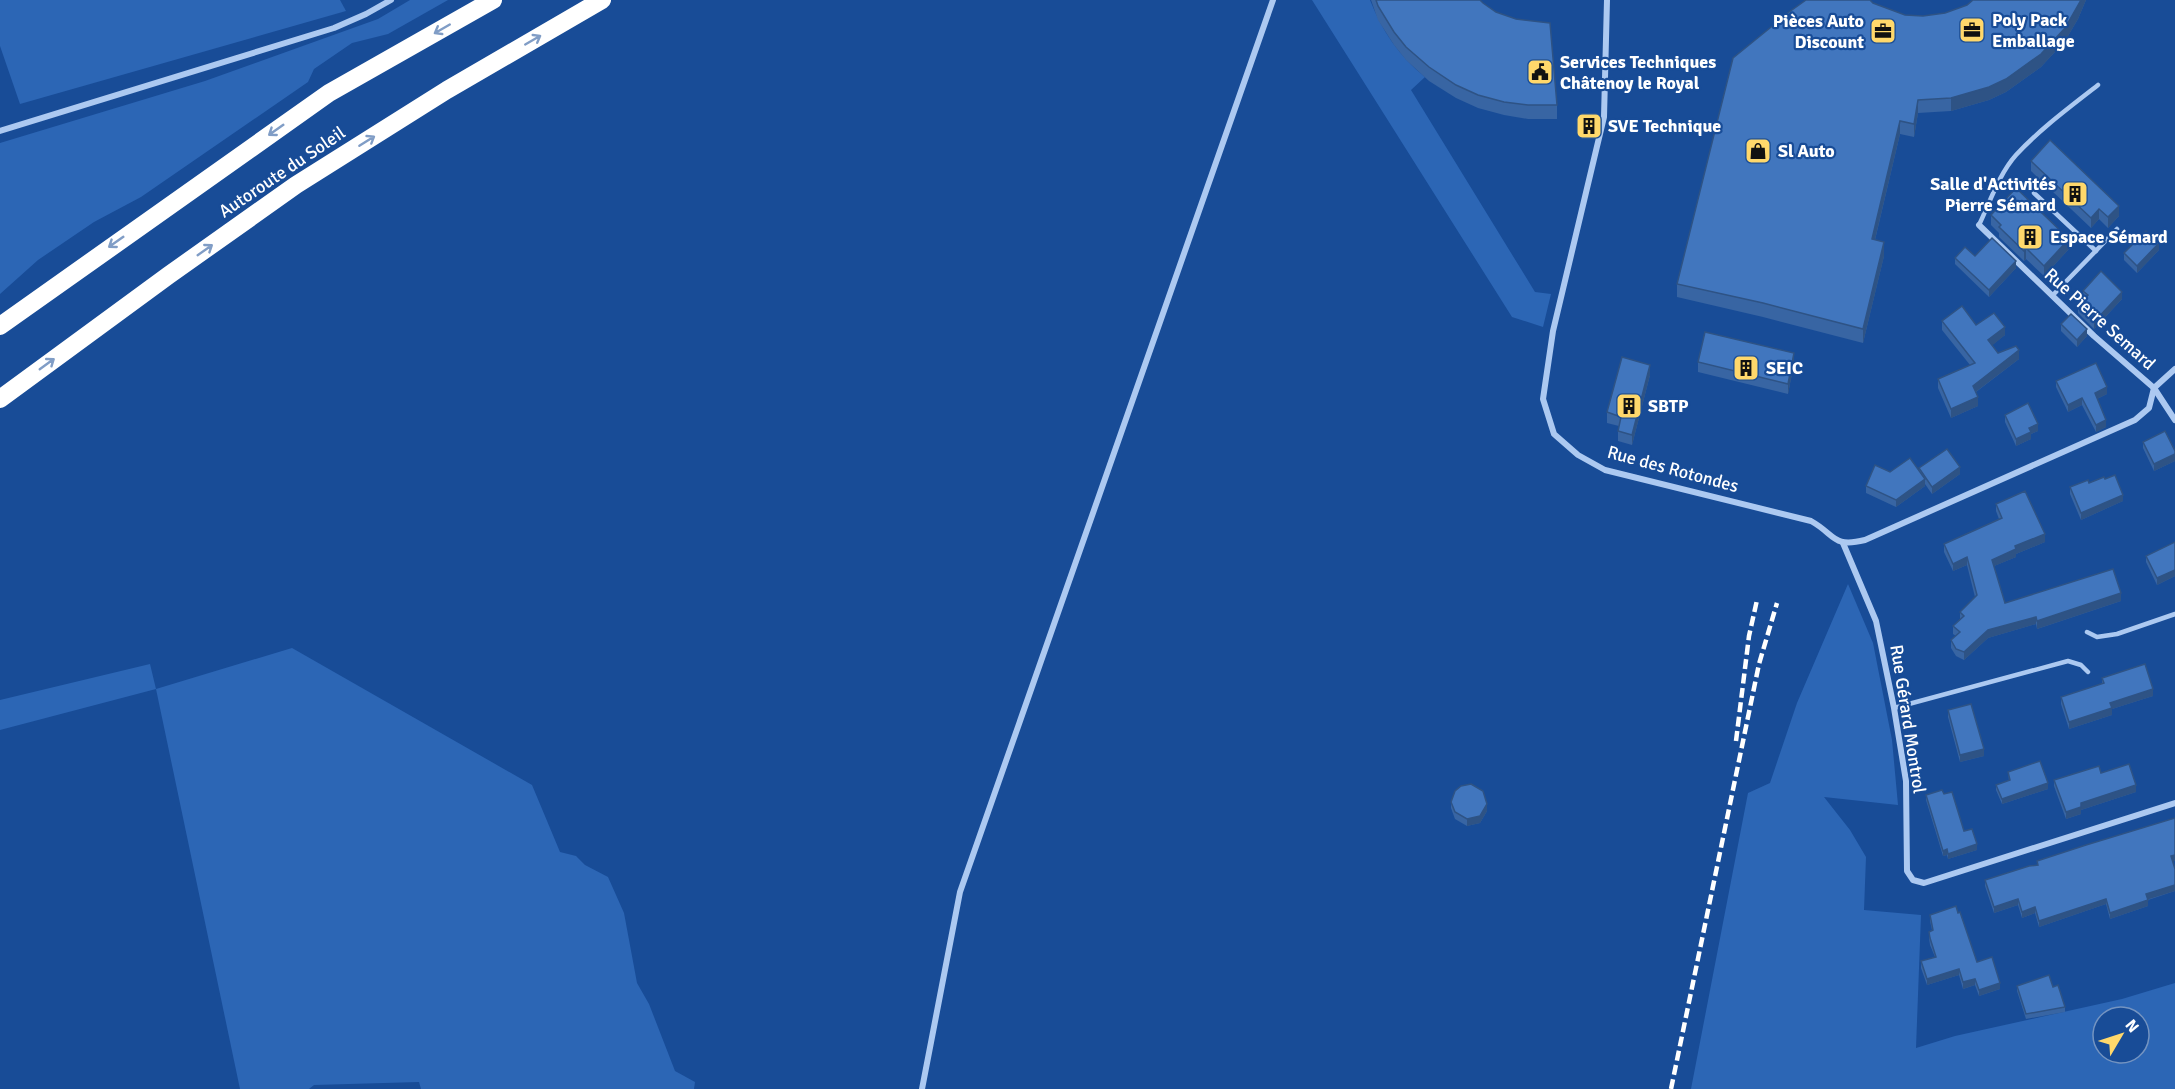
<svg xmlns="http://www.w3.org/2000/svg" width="2175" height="1089" viewBox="0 0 2175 1089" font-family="Signika,sans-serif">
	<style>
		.green { fill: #2c66b5; fill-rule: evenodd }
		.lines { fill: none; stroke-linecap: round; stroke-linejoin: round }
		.service { stroke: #acc9f1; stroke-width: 4.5 }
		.minor { stroke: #acc9f1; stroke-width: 6 }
		.motorway { stroke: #fff; stroke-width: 18 }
		.rail { stroke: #fff; stroke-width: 4.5; stroke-dasharray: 10 4.5; stroke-linecap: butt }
		.wall { fill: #3865a3 }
		.shaded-wall { fill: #2e5385 }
		.building { fill: #4176be; stroke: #2e5385; stroke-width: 1.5 }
		.oneway { stroke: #809dc6 }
		.labels { text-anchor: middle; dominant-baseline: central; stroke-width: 4.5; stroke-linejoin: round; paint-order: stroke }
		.poi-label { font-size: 18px; font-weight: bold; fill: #fff; stroke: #184c97; text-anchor: start }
		.street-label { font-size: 18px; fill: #fff; stroke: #184c97 }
	</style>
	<rect width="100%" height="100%" fill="#184c97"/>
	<g class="green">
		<polygon points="0,0 340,0 346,11 20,104 0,46"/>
		<polygon points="410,0 448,0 388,34 352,43 314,69 308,82 141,197 94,222 38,260 0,294 0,143 205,81 378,19"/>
		<path d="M1312 0H1370C1382 31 1399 56 1425 77L1411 90 1535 292 1551 294 1543 327 1512 317Z"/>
		<path d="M1848 584 1873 643 1892 740 1898 805 1824 797 1850 830 1866 857 1864 910 1921 915 1916 1048 1955 1036 2122 999 2175 983V1089H1691L1748 793 1770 783 1797 703ZM2103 1017H2139V1053H2103Z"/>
		<polygon points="292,648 532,785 560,852 576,856 585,865 608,877 624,913 637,983 649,1004 675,1071 695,1082 694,1089 421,1089 419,1082 314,1085 309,1089 240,1089 156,689 0,730 0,700 150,664 156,689"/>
	</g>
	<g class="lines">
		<g class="service">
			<polyline points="2034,193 2096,251"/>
			<path d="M1979 225C1990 202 1999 174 2016 155 2040 129 2070 107 2098 85"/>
			<polyline points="2052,296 2117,229"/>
			<polyline points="2087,632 2097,637 2117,634 2175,614"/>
			<polyline points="1894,708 2068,661 2081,665 2088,672"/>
		</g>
		<g class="minor">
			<path d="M1607 0 1604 117 1553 331 1543 399 1554 434 1578 455 1605 470 1811 521C1836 535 1832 548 1865 540L2135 420 2149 408 2154 388 2175 369"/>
			<polyline points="0,131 334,28 366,14 391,0"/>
			<polyline points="1979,225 2094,336 2154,388 2175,420"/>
			<polyline points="1843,543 1876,621 1894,708 1906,781 1907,871 1913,880 1924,883 2175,803"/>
			<polyline points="922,1089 960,892 1273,0"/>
		</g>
		<g class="motorway">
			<polyline points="0,326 329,93 493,0"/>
			<polyline points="0,399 169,275 296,185 447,90 602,0"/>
		</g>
		<g class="rail">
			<polyline points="1736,741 1749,636 1757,600"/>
			<polyline points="1671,1089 1759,664 1777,603"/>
		</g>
	</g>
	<g class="wall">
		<polygon points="1371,0 1480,0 1557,105 1557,119 1528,119 1504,115 1478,108 1456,98 1429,81 1406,60 1394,45 1378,20"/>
		<polygon points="1973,0 2086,0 2078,19 2065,41 2041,67 2006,92 1989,100 1951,111 1918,113 1914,137 1900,134 1875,240 1884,256 1863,343 1763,317 1677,297 1677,284 1775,24 1775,22 1873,3 1905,15 1923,16 1945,13 1967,5"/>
		<polygon points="2031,161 2119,216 2108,228 2099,219 2091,228 2031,171"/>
		<polygon points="1991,215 2069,249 2044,276 2026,259 2024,261 1999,237 1999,233 1991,225"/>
		<polygon points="2159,250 2137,273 2124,260 2124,253"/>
		<polygon points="1955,258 2016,268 1989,297 1955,264"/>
		<polygon points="2083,291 2122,299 2094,329 2078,313 2078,306 2084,299 2083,298"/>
		<polygon points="1942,321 1976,325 2005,335 1992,345 1998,353 2019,359 1976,392 1978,406 1951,418 1938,388 1938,379 1970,365 1942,330"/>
		<polygon points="2061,324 2087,336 2077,347 2061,331"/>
		<polygon points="1698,362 1794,363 1788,394 1698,372"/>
		<polygon points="1650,375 1632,445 1618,441 1618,431 1619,426 1607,423 1607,412"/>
		<polygon points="2056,381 2107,394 2097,399 2106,427 2096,432 2082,405 2068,412 2056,387"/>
		<polygon points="2005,415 2038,431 2031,434 2031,439 2016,446 2005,422"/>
		<polygon points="2143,442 2175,451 2175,461 2154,471 2143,448"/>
		<polygon points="1919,468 1960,474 1932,494 1925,484 1925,486 1896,507 1866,493 1866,486 1890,472 1919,471"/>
		<polygon points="2089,483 2123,501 2081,520 2070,494 2070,487"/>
		<polygon points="1996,504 2045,542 2016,554 2016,557 1994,566 2005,603 2121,601 2037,629 2036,624 1988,638 1964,660 1956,656 1951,648 1951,640 1956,636 1953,634 1953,626 1960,619 1960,612 1975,597 1967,565 1953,571 1944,552 1944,544 1999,519 1996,511"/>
		<polygon points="2175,542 2175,576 2157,585 2146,562 2146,556"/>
		<polygon points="2102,678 2153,696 2112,709 2112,715 2069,729 2061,704 2061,697 2102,684"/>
		<polygon points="1948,710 1984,756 1960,762 1948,717"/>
		<polygon points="2008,772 2048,789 2002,804 1996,790 1996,785 2009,781"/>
		<polygon points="2101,773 2136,792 2081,810 2081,814 2066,819 2054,786 2054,780"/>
		<polygon points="1944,794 1964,831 1977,850 1948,859 1947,855 1943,856 1926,800 1926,795"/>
		<polygon points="1451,802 1487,811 1480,823 1467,826 1455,819 1451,808"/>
		<polygon points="2037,861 2172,862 2175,869 2175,891 2148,900 2148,906 2110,919 2106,904 2039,927 2035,913 2022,918 2018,905 1994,913 1985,886 1985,880 2037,865"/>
		<polygon points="1930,915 1977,962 2000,989 1979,996 1975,985 1963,989 1959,975 1927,985 1921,968 1921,961 1935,957 1930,945 1929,938 1929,932 1932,930 1930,921"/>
		<polygon points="2017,986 2053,987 2065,1007 2065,1012 2026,1019 2017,991"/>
	</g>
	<g class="shaded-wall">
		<polygon points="2081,0 2086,0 2078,19 2065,41 2041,67 2006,92 1989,100 1951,111 1951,98"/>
		<polygon points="1918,100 1918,113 1914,137 1914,124"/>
		<polygon points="1900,121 1900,134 1872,252 1872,239"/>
		<polygon points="2119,206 2119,216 2108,228 2108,217"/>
		<polygon points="2099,209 2099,219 2091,228 2091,218"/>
		<polygon points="2069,239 2069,249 2044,276 2044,266"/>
		<polygon points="1884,242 1884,256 1863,343 1863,329"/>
		<polygon points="2159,243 2159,250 2137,273 2137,266"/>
		<polygon points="2026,248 2026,259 2024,261 2024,251"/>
		<polygon points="2016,261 2016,268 1989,297 1989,290"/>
		<polygon points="2122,292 2122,299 2094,329 2094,322"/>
		<polygon points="2005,327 2005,335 1988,349 1988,340"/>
		<polygon points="2087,329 2087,336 2077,347 2077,340"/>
		<polygon points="2019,350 2019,359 1973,394 1973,386"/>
		<polygon points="1794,353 1794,363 1788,394 1788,384"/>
		<polygon points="1650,365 1650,375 1632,445 1632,435"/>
		<polygon points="2107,387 2107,394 2095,400 2095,393"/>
		<polygon points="1978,397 1978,406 1951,418 1951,409"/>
		<polygon points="2082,398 2082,405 2068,412 2068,405"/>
		<polygon points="2106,420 2106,427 2096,432 2096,425"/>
		<polygon points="2038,424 2038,431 2031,434 2031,439 2016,446 2016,439 2029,428"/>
		<polygon points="2175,454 2175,461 2154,471 2154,464"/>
		<polygon points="1960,467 1960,474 1932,494 1932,487"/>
		<polygon points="1925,479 1925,486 1896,507 1896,500"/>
		<polygon points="2123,495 2123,501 2081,520 2081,513"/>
		<polygon points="2045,534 2045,542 2016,554 2016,557 1992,567 1992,560 2015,546"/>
		<polygon points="1967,557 1967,565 1953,571 1953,564"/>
		<polygon points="2175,570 2175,576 2157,585 2157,578"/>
		<polygon points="2121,593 2121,601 2037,629 2037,621"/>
		<polygon points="2036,617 2036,624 1988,638 1964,660 1964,652 1988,630"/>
		<polygon points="2153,689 2153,696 2112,709 2112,715 2069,729 2069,722 2110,703"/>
		<polygon points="1984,749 1984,756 1960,762 1960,755"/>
		<polygon points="2048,783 2048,789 2002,804 2002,799"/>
		<polygon points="2136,785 2136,792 2081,810 2081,814 2066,819 2066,812 2081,803"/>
		<polygon points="1487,804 1487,811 1480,823 1467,826 1467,819"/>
		<polygon points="1977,844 1977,850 1948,859 1948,854"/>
		<polygon points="1947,849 1947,855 1943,856 1943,851"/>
		<polygon points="2175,855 2175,861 2171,862 2171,856"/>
		<polygon points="2175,885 2175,891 2146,900 2146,894"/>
		<polygon points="2018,899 2018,905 1994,913 1994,907"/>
		<polygon points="2106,899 2106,904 2039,927 2039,921"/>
		<polygon points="2148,900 2148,906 2110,919 2110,913"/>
		<polygon points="2035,907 2035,913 2022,918 2022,912"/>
		<polygon points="1959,969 1959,975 1927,985 1927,979"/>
		<polygon points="1975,979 1975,985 1963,989 1963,982"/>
		<polygon points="2000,983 2000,989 1979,996 1979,990"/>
	</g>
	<g class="building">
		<polygon points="1376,0 1480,0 1483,3 1496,12 1516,19 1550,23 1557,105 1528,105 1504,102 1478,95 1456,85 1429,67 1406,47 1394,32 1378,6"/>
		<polygon points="1806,0 1870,0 1873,3 1905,15 1923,16 1945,13 1967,5 1973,0 2081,0 2065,28 2041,54 2006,79 1989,87 1951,98 1918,100 1914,124 1900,121 1872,239 1884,242 1863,329 1763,303 1677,284 1733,58 1776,23 1775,22"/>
		<polygon points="2050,140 2119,206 2108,217 2099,209 2091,218 2031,161"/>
		<polygon points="2016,188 2069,239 2044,266 2026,248 2024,251 1999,227 2001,225 1991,215"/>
		<polygon points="2146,231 2159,243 2137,266 2124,253"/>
		<polygon points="1992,238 2016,261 1989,290 1955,258 1965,247 1975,256"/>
		<polygon points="2101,271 2122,292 2094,322 2078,306 2088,295 2083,291"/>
		<polygon points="1962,306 1976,325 1994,313 2005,327 1988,340 1998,353 2016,346 2019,350 1973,386 1978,397 1951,409 1938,379 1975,363 1942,321"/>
		<polygon points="2071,314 2087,329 2077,340 2061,324"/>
		<polygon points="1705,332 1794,353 1788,384 1698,362"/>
		<polygon points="1622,357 1650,365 1632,435 1618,431 1621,417 1607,412"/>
		<polygon points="2096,363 2107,387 2095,393 2106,420 2096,425 2082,398 2068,405 2056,381"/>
		<polygon points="2028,403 2038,424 2029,428 2031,432 2016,439 2005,415"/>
		<polygon points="2165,431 2175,451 2175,454 2154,464 2143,442"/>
		<polygon points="1947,449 1960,467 1932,487 1919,468"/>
		<polygon points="1910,458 1925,479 1896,500 1866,486 1875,465 1890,472"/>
		<polygon points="2115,475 2123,495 2081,513 2070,487 2088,480 2089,483 2104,477 2105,479"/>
		<polygon points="2025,491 2045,534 2015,546 2016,549 1992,560 2005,603 2113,569 2121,593 2037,621 2036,617 1988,630 1964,652 1956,649 1951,640 1960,632 1953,626 1964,616 1960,612 1977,595 1967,557 1953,564 1944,544 2002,518 1996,504"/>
		<polygon points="2175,542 2175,570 2157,578 2146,556"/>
		<polygon points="2145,664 2153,689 2110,703 2112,708 2069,722 2061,697 2104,683 2102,678"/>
		<polygon points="1971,704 1984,749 1960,755 1948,710"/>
		<polygon points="2040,761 2048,783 2002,799 1996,785 2010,780 2008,772"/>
		<polygon points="2129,764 2136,785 2081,803 2081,807 2066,812 2054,780 2099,766 2101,773"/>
		<polygon points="1471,784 1483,791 1487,804 1480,816 1467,819 1455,812 1451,802 1455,791 1461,786"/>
		<polygon points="1942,790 1944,794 1952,792 1964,831 1972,829 1977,844 1948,854 1947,849 1943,851 1926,795"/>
		<polygon points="2175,818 2175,855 2171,856 2175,869 2175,885 2146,894 2148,900 2110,913 2106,899 2039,921 2035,907 2022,912 2018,899 1994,907 1985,880 2029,866 2038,865 2037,861 2086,845"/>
		<polygon points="1956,906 1958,913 1960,912 1977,962 1992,957 2000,983 1979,990 1975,979 1963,982 1959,969 1927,979 1921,961 1936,957 1930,938 1929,932 1933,930 1930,915"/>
		<polygon points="2049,975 2053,987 2058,985 2065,1007 2026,1014 2017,986"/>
	</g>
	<defs><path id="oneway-shaft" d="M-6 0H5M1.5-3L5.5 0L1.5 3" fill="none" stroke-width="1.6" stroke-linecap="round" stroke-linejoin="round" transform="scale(1.5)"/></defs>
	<g class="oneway">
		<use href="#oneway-shaft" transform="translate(442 29) rotate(150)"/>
		<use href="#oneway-shaft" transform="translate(533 40) rotate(-30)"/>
		<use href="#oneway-shaft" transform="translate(276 130) rotate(145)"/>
		<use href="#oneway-shaft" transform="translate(367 141) rotate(-32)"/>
		<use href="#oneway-shaft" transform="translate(116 242) rotate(145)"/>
		<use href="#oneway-shaft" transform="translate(205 250) rotate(-35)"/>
		<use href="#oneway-shaft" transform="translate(47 364) rotate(-36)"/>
	</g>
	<defs>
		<g id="office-square" transform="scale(1.35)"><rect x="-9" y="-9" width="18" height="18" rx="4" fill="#ffd86b" stroke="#184c97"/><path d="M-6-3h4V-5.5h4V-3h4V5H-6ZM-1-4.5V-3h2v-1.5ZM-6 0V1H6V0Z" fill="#111"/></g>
		<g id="civic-square" transform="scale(1.35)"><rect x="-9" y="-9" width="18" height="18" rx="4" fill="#ffd86b" stroke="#184c97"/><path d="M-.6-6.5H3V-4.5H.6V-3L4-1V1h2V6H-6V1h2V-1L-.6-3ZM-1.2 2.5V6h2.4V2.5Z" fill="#111"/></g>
		<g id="building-square" transform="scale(1.35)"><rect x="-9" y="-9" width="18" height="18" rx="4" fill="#ffd86b" stroke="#184c97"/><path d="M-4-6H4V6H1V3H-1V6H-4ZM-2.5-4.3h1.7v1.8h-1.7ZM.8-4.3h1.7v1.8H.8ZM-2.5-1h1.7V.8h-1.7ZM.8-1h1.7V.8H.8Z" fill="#111"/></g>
		<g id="shop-square" transform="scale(1.35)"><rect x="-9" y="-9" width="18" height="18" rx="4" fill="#ffd86b" stroke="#184c97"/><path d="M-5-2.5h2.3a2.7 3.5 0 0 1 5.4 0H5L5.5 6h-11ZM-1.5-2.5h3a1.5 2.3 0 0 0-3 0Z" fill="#111"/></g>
	</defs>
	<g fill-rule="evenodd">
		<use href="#office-square" x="1972" y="30"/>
		<use href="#office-square" x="1883" y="31"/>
		<use href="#civic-square" x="1540" y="72"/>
		<use href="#building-square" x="1589" y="126"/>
		<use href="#shop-square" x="1758" y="151"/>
		<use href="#building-square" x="2075" y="194"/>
		<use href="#building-square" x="2030" y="237"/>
		<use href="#building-square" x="1746" y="368"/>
		<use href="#building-square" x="1629" y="406"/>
	</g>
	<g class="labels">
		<g class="poi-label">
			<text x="1992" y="20">Poly Pack<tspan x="1992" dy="21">Emballage</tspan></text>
			<text x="1864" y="21" text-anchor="end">Pièces Auto<tspan x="1864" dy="21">Discount</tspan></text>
			<text x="1560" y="62">Services Techniques<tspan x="1560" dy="21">Châtenoy le Royal</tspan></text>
			<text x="1608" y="126">SVE Technique</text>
			<text x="1778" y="151">Sl Auto</text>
			<text x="2056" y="184" text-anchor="end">Salle d'Activités<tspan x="2056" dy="21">Pierre Sémard</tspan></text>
			<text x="2050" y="237">Espace Sémard</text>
			<text x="1766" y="368">SEIC</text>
			<text x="1648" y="406">SBTP</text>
		</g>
		<g class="street-label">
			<text transform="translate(282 172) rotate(-34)">Autoroute du Soleil</text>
			<text transform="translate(2100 319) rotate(42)">Rue Pierre Semard</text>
			<text transform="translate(1673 469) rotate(15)">Rue des Rotondes</text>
			<text transform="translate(1908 719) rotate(81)">Rue Gérard Montrol</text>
		</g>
	</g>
	<g transform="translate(2121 1035) rotate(51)"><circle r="28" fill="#184c97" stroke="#7494c1" stroke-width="1.5"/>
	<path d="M0-4.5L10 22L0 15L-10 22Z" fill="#ffd86b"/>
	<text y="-9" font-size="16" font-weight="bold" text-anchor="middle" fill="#ffffff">N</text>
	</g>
</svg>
